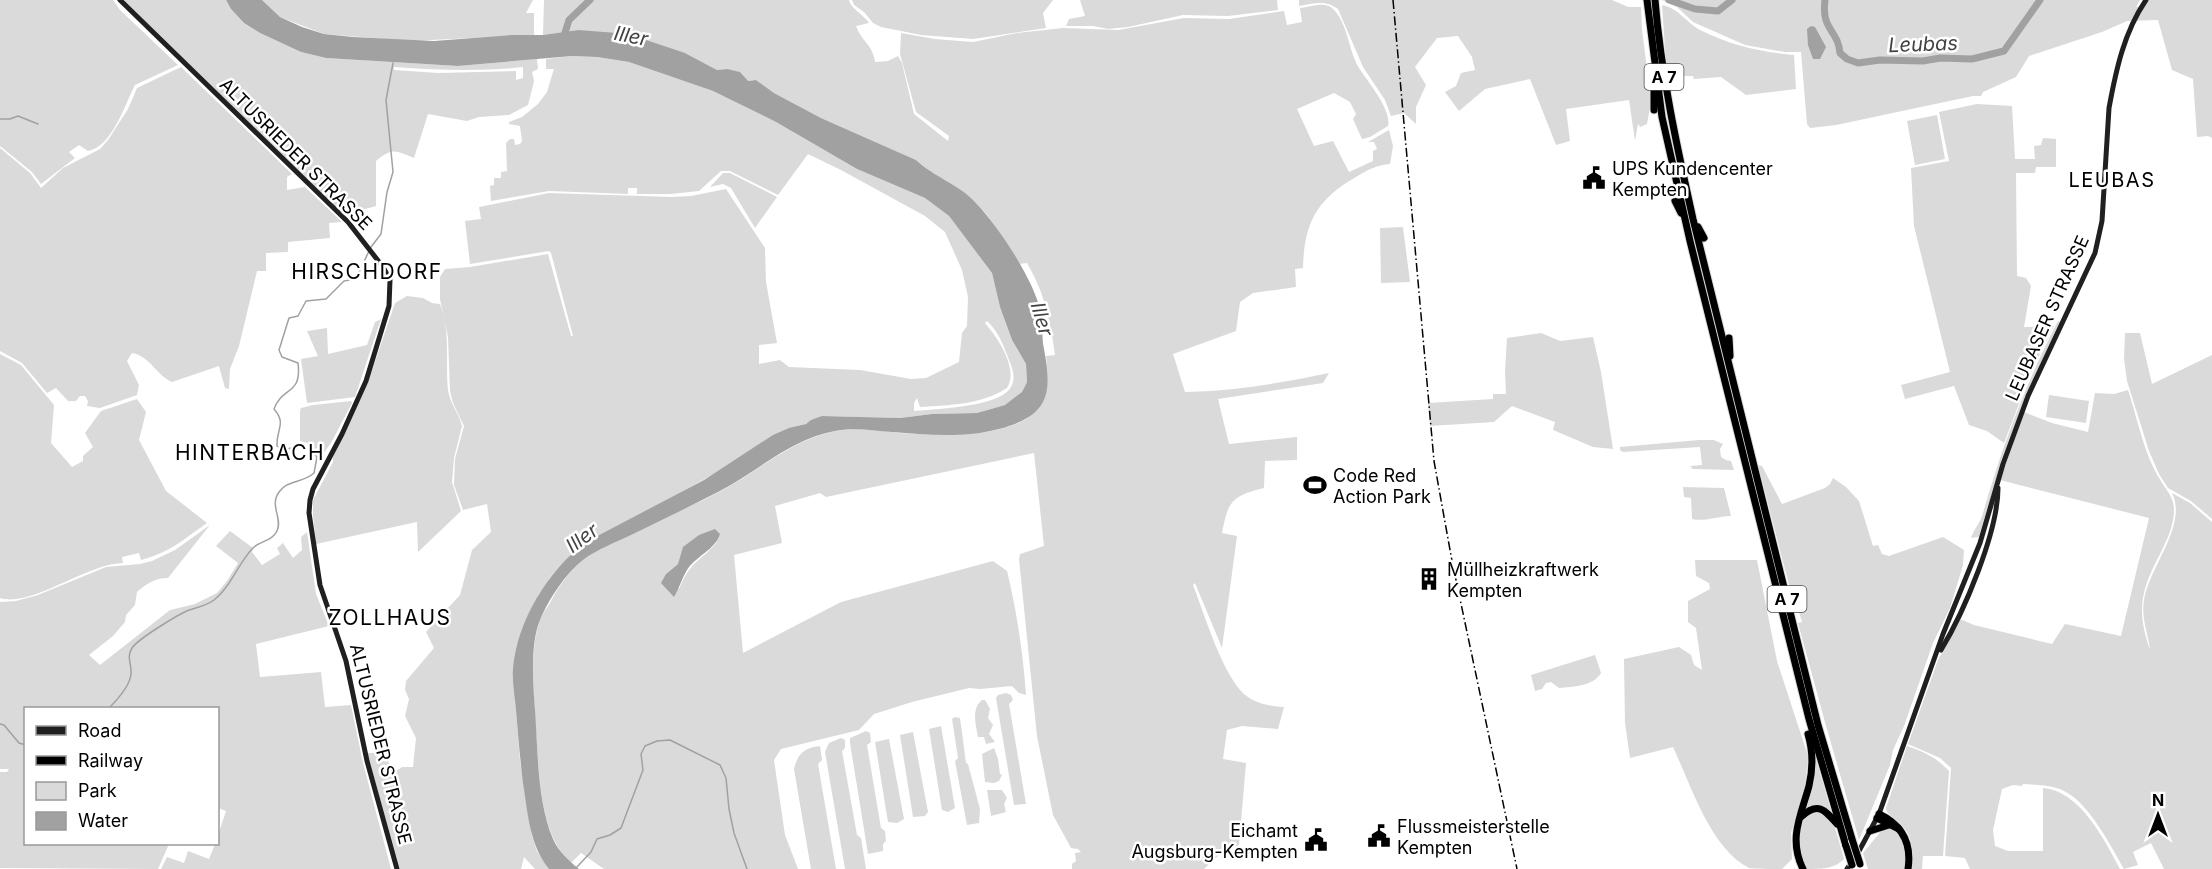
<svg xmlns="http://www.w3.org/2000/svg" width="2212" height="869" viewBox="0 0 2212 869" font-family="Inter,sans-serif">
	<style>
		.green { fill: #dadada; fill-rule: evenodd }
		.water { fill: #a1a1a1 }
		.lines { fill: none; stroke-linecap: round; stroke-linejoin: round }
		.stream { stroke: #a1a1a1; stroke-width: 1.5 }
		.river { stroke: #a1a1a1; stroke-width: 7 }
		.highway-casing { stroke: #dbdbdb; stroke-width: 9 }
		.secondary { stroke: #202020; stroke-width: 5 }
		.highway { stroke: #000; stroke-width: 7 }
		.rail { stroke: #000; stroke-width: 1.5; stroke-dasharray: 9 3 1.5 3; stroke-linecap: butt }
		.highway-bridge-casing { stroke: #dbdbdb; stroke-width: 9; stroke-linecap: butt }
		.highway-bridge { stroke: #000; stroke-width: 7 }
		.labels { text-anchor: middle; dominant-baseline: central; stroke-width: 5; stroke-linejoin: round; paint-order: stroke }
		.shield { fill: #fff; stroke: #4c4c4c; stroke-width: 1.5 }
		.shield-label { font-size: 16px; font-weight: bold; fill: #000 }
		.street-label { font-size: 18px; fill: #000; stroke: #fff }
		.poi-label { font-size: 18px; fill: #000; stroke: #fff; text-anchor: start }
		.water-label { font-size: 20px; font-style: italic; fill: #424242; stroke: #fff }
		.neighbourhood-label { font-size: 20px; letter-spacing: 1.5px; fill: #000; stroke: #fff }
		.quarter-label { font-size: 21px; letter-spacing: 1.5px; fill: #000; stroke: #fff }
	</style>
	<rect width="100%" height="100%" fill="#fff"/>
	<g class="green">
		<path d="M0 0H113L120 10 178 65 135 85C125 104 112 147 88 151L79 145 69 152 75 158 41 184 32 172 0 146Z"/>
		<path d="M123 0H226L231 9 244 23 260 33 301 52 326 58 458 66 537 59 538 69 532 72 534 81 528 105 509 115 479 117 467 121 428 114 414 158C395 151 393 147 376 161V206L344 215ZM394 67C438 70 481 72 523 67V78L516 80V71L438 73 394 70Z"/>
		<polygon points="262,0 533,0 526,13 534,13 534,35 410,41 324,34 280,17"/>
		<path d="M544 0H849C851 9 863 14 869 23L856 26C862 42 873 45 875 62L888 61 898 56 902 63 914 114 948 141 949 136 916 112 900 54 901 33 935 39 973 42 1017 33 1063 28 1118 30 1184 18 1229 19 1284 11 1287 25 1302 22 1300 8C1309 7 1324 1 1332 8 1348 22 1348 50 1359 68 1368 82 1392 110 1388 126L1370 137 1362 139 1353 119 1356 114 1350 102 1334 93 1297 109 1314 146 1333 141 1349 172 1373 161V151L1377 149 1374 142H1368L1389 130 1393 146 1390 164C1377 165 1367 170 1356 177 1317 199 1304 223 1303 268L1295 269 1296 287 1253 293 1240 302 1236 331 1173 354 1185 392C1234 391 1281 383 1329 373L1323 383 1218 399 1229 444 1297 437V460L1265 461 1264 488C1231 496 1228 502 1222 533L1237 536 1222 648 1195 583 1193 585C1205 616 1220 667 1241 691 1252 703 1268 706 1284 707L1278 729 1242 726 1227 730 1223 759 1246 763 1239 845 1221 853 1204 869H1072V864L1076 861 1075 853 1081 852 1078 849 1071 848 1053 815 1037 736 1019 559 1020 554 1044 546 1034 453 826 497 820 493 775 506 782 543 734 555 743 653 841 602 993 561 1007 571C1017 612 1023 653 1026 695L1019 693 1012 686 980 689 969 688 912 702 874 714 859 730 781 749 774 760 785 835 798 869H604L581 853 571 863C539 835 539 770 536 731 534 696 529 656 539 623 541 616 546 609 550 603 558 587 569 571 583 560 622 533 678 514 721 491 759 471 792 439 836 431 857 427 879 431 899 433 937 435 1012 440 1038 409 1050 395 1048 373 1046 356L1055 355C1050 320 1045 294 1027 263L1019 264C1006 245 991 215 973 200 956 185 934 176 916 160L821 118 774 93 756 80 748 81 727 69 717 70 685 53 578 30 543 35ZM717 542C699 563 691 560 679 589L666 574 678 564Z"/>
		<polygon points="852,0 1053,0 1043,13 1046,28 973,39 921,35 881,27 873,23 864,12 854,5"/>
		<polygon points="1080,0 1277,0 1278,10 1228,16 1183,15 1128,27 1108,29 1093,26 1066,26 1069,19 1085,16"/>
		<path d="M1299 0H1612L1628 7H1641L1642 29 1651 102 1647 124 1640 127 1638 124 1635 141 1629 100 1566 109 1570 141 1556 145 1530 79 1485 89 1459 111 1445 92 1456 86 1461 73 1475 70 1472 57 1458 36 1437 38 1415 67 1426 85 1416 107V124L1404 113 1391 116 1385 100 1363 67 1338 9C1326 0 1314 3 1299 6Z"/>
		<polygon points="1662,0 2140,0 2136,7 2145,6 2149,0 2212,0 2212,138 2208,136 2197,137 2193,79 2172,70 2158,20 2127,21 2102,32 2029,56 2016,77 1983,92 1981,96 1973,96 1836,125 1810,128 1807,124 1801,52 1785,52 1745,45 1693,22 1677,7"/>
		<path d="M1662 5C1678 8 1686 22 1700 30 1730 45 1760 52 1794 55L1796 89 1746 95 1721 77 1694 79 1693 76H1671L1666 63Z"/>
		<path d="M572 56 596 57 629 62 713 91 776 122 857 169 925 198 949 216 992 273 1000 307 1012 340 1026 364 1027 382 1022 392 1015 399 1005 405 977 413 932 414 900 418 823 416C814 419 808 424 799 426L676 495 587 542 575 550 551 576 540 592 528 615 514 683 520 761 532 836 537 851 549 869H535L524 857 521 869H400L367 753H385L389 763 396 771 402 767H413L416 738 405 716 409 699 405 690 406 681 434 648 426 632 460 595 472 550 491 532 487 504 463 510 454 485 455 459 464 426 453 403 450 391 448 337 440 299V277L445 269 470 267 548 254 571 336H573L551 253 549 251 470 264 465 221 481 219 479 207 549 193 671 197 691 196 726 189 765 248 766 282 777 343 759 345V364L780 360 789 367 860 370 911 379 926 378 959 362 962 333 967 326 968 297 962 270 945 232 925 216 841 170 808 154 778 195 730 171H721L699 191 671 194H637V188H628V194L549 191 491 201 490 186 494 185V178H501V172L507 171 506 143 510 139H514L515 145 520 144 522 141 520 126 509 124V122L522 117 538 104 547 92 554 69H546V59ZM987 321C998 331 1004 346 1009 360 1013 369 1016 379 1011 387 1000 407 936 409 914 411V403L917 398 920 407C949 405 981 405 1007 388 1019 369 998 338 985 323Z"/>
		<path d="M181 67 292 174 287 177V190L305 187 342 222 329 223 330 238 288 242V252L266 253V271H257L239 346 230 369 229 389 225 388 219 366 172 382C156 375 150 356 132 353L127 361 139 385 137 395 100 408 87 406 88 401 85 396H80L76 401H68L56 388 47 393 22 363 0 351V148L30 173 41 188 63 168 100 149 108 140 128 109 137 88Z"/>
		<polygon points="1977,104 2012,106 2015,159 2035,159 2034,146 2041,145 2043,138 2056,139 2056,167 2036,167 2035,173 2016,173 2017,276 2026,278 2031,286 2024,327 2054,326 2032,370 2004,443 1987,431 1969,425 1954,386 1905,399 1901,385 1950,372 1914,226 1911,168 1949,161 1939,112"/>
		<polygon points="1937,115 1945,159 1915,165 1907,121"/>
		<polygon points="723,173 730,173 777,197 755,228 731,188 723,184 710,187"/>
		<polygon points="1403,227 1410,282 1381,283 1380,228"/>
		<path d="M407 296 423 298 432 303 440 304C451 331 445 362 448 390 450 404 459 413 462 426L454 458 452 482 461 511 418 552 417 522 316 544 313 515V500L333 462V457L368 382 395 303Z"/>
		<polygon points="381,319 355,397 307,403 301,359 318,356 307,331 327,328 328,354 367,345 375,322"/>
		<path d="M2058 321 2060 322C2026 391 2000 462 1979 537L1971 538C1974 529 1981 522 1983 513 2002 447 2026 382 2058 321Z"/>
		<polygon points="1541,333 1560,341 1593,337 1601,372 1613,449 1593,447 1553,430 1555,422 1512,406 1494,422 1430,426 1428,403 1493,399 1493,394 1506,394 1505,371 1507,338"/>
		<polygon points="2125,333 2140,333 2152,384 2212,355 2212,519 2191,501 2168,488 2159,474 2149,451 2127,381 2124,359"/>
		<path d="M0 354 21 365 54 405 51 443 72 467 83 461V456L93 447 85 433 101 411 137 399 146 412 139 440 166 491 207 523C184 539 169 553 141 560L139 553 122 557 123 563C88 563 31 608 0 598Z"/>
		<path d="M2128 390C2138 420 2144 455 2161 481 2167 491 2174 498 2174 510 2174 525 2167 540 2160 554 2141 590 2136 610 2150 650 2148 633 2141 618 2144 600 2149 567 2188 525 2172 493L2190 503 2212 522V869H2164L2151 843 2133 852 2138 865 2124 869C2111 846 2088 802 2064 791 2052 785 2036 785 2023 784L2022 786 2013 785 2002 789 1993 830 1995 846 2008 851H2043V788C2080 791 2104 839 2120 869H1970L1965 858 1945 856 1951 768 1940 758 1908 744 1938 660 1960 619 1974 625 2052 644 2065 624 2121 636 2149 518 2000 480 2024 412 2052 423 2088 432 2095 393 2114 394Z"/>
		<polygon points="2049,395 2089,401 2086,423 2046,417"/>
		<polygon points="351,401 352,403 331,443 321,457 307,443 300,441 300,411 301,408 313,405"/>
		<polygon points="1699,440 1714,440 1723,444 1720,449 1721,457 1726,460 1731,461 1734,470 1693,469 1690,466 1702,465 1700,447 1623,452 1620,450 1620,447"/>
		<polygon points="1758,465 1762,466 1782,504 1825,488 1830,484 1833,478 1846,487 1859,501 1873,546 1878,545 1882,554 1889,556 1943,537 1964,550 1963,565 1950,608 1933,643 1904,726 1893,750 1890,765 1859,840 1826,726 1798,623 1802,622 1795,599 1793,600"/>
		<path d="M1683 487 1724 488 1731 516C1718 516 1706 522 1692 519L1691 498 1684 497Z"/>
		<path d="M210 525 168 578C155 578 146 584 137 592L135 605 126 615 125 622 113 636 89 655 100 665 170 610 195 604 217 593 227 581 238 563 216 546 230 531 253 548 252 552 262 565 280 554 277 548 283 543 293 558 302 550 301 537 307 532 316 594 329 626 256 644 260 677 321 672 325 707 351 705 363 763 391 869H161L167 857 184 863 188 851 209 859 215 844H218V835L226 811 218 808V708H26V844H169L158 869 0 868V772H7L9 769H0V602L16 601 38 595 106 567 140 564 152 561 175 550Z"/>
		<path d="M1695 560H1757L1777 661 1808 756 1805 788 1791 833 1792 859 1782 869C1772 869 1757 869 1749 868 1710 848 1691 785 1673 747L1630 758 1625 723 1624 659 1679 647 1691 655 1694 665 1702 670 1696 628 1688 622V601L1710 589 1709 583 1696 576Z"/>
		<path d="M1595 655 1601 673C1594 686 1572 687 1559 688L1551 682 1546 683 1542 689 1535 691 1531 675Z"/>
		<polygon points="1006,693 1011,695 1013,700 1009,704 1026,804 1014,805 996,698 998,695"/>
		<path d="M982 700H985L990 709 988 718 993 725 989 734 995 742 986 744 984 737H978C976 724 971 709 982 700Z"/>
		<polygon points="955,717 960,718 966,763 968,764 980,809 979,823 967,825 955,761 958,758 952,719"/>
		<polygon points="941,726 955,808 948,812 942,810 929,729"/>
		<polygon points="866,731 870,733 871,742 867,745 881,828 885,831 886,841 883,844 883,851 868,854 850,743 850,738"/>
		<polygon points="913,732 928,812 925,816 913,817 900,735"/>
		<polygon points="841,738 845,740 845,748 842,751 857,835 861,838 866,869 845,869 825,752 829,743"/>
		<polygon points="889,739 904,819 897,823 888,822 875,742"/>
		<path d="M820 746 822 760 818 764 836 869H811L794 769C798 753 804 748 820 746Z"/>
		<path d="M1907 746C1925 752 1937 758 1949 771L1943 856H1923L1922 869H1911C1913 854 1914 837 1902 826 1897 821 1891 817 1887 812L1886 808Z"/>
		<polygon points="994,748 998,759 1000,774 1002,775 999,781 994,783 985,782 982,754"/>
		<polygon points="1814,752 1831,811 1821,806 1804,810"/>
		<polygon points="987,790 1002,790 1007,798 1004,804 1006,812 991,816"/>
		<path d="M1820 811 1834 824 1844 859C1835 869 1821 869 1807 869 1798 849 1789 814 1820 811Z"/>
		<path d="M1891 828C1907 835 1906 854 1905 869H1868L1863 853 1882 830Z"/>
	</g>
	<g class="water">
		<path d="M226 0H262L280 17 302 27 324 34 353 37 434 41 512 35H543L578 30 617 33 637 37 685 53 717 70 727 69 740 72 748 81 756 80 774 93 821 118 916 160C934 177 960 185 976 203 998 226 1033 279 1040 309 1044 323 1041 336 1044 349 1053 395 1048 416 999 429 966 438 926 435 892 432 873 431 854 427 835 431 791 439 758 471 720 491 691 506 662 520 633 534 616 542 598 549 583 560 565 574 549 599 540 620 530 644 533 684 535 710 538 751 537 801 553 839 559 852 568 860 579 869H549C529 844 528 813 523 783 520 759 518 734 516 710 515 697 512 682 513 669 517 621 548 570 586 542L704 480 773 435 789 428 806 424 811 420 822 416 900 418 932 414 977 413 1005 405 1022 392 1027 382 1026 364 1012 340 1000 307 992 273 949 216 925 198 857 169 776 122 713 91 629 62 597 57 572 56 458 66 326 58 301 52 260 33 244 23 231 9Z"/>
		<polygon points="1811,26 1815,27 1826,47 1820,59 1813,59 1808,45 1807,29"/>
		<path d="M715 529 720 534C714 551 697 555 687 570 682 578 679 589 674 597L661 583 666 574 678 564 683 547 699 535Z"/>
	</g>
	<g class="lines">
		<g class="stream">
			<polyline points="0,119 10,119 18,116 38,124"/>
			<polyline points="371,247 381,234 387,192 393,172 386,100 393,63"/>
			<path d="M109 708C117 700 130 686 131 674 132 664 126 658 132 648 138 639 177 615 189 610 198 607 206 606 214 600 230 588 238 564 252 549 258 541 272 542 277 531 283 518 269 506 279 492 287 480 303 483 314 473L317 457C308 444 297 446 283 450L277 446C276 429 287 424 274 409 282 386 302 396 298 363L282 357 279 350 289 318 298 316 306 301 326 299 344 281 356 279 369 251"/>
			<polyline points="0,724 4,725 19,743 26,745"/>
			<polyline points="575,869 591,852 597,839 610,835 621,828 643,770 641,754 645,746 657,741 670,740 720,765 726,778 729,809 734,833 747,869"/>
		</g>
		<g class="river">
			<polyline points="1669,0 1695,9 1718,11 1732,0"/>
			<path d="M1825 0C1821 31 1838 29 1840 53L1847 59 1858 63 1880 60 1923 61 1940 58 1972 59 2004 51 2040 0"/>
			<polyline points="563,39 569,20 590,0"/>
		</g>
		<g class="highway-casing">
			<g id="highway">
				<polyline points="1647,0 1662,117 1690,241 1809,719 1846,846"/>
				<path d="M1655 0C1661 74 1677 147 1693 219L1818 725 1852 839"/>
				<polyline points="1654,92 1654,110"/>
				<polyline points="1675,201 1681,213"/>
				<polyline points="1698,227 1704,238"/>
				<polyline points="1729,338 1730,356"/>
				<path d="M1879 814C1902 825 1912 843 1908 869"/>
				<path d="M1801 817C1818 801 1825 810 1837 824"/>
				<polyline points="1877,818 1899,829"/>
				<polyline points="1870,831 1889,825"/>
				<path d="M1803 869C1788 839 1801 815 1809 786 1813 769 1813 751 1808 734"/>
			</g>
		</g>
		<g class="secondary">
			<polyline points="120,0 348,222 383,267 390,280 389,306 366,381 342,434 313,489 310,500 309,513 320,585 346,661 367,761 397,869"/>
			<path d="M1941 650C1964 612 1998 532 1998 488"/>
			<path d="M1847 869 1859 851 1879 814 1943 634 1980 543 2003 464 2028 396 2095 253 2102 221 2109 108C2116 70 2124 32 2146 0"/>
		</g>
		<use href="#highway" class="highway"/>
		<polyline class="rail" points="1393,0 1434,461 1452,561 1517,869"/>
		<g class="highway-bridge-casing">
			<g id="highway-bridge">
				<polyline points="1852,839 1860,864"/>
				<polyline points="1846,846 1852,865"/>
			</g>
		</g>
		<use href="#highway-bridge" class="highway-bridge"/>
	</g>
	<defs>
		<g id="civic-bare" transform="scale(1.8)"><path d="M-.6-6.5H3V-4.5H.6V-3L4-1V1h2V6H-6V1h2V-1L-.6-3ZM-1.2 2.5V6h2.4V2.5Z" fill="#000" stroke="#fff" stroke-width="2.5" paint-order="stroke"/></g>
		<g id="stadium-bare" transform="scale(1.8)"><path d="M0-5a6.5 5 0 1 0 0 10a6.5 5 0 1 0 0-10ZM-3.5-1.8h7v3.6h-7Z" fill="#000" stroke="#fff" stroke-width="2.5" paint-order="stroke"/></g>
		<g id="building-bare" transform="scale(1.8)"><path d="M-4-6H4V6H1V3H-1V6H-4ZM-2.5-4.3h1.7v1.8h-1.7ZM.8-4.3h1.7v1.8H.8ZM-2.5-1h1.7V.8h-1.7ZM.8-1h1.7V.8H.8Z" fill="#000" stroke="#fff" stroke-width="2.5" paint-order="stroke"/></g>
	</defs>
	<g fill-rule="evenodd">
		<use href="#civic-bare" x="1594" y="178"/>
		<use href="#stadium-bare" x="1315" y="485"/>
		<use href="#building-bare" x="1429" y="579"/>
		<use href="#civic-bare" x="1379" y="836"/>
		<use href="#civic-bare" x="1316" y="840"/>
	</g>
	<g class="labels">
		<g class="shield">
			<rect x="1644.5" y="64" width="39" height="26" rx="4.5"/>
			<rect x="1767.5" y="586" width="39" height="26" rx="4.5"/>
		</g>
		<g class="shield-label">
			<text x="1664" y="77">A 7</text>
			<text x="1787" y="599">A 7</text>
		</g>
		<g class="street-label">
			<text transform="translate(296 154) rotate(45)">ALTUSRIEDER STRASSE</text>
			<text transform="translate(2047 318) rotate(-66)">LEUBASER STRASSE</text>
			<text transform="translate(381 744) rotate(76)">ALTUSRIEDER STRASSE</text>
		</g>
		<g class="poi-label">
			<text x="1612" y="168">UPS Kundencenter<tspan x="1612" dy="21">Kempten</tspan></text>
			<text x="1333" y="475">Code Red<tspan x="1333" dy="21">Action Park</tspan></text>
			<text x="1447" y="569">Müllheizkraftwerk<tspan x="1447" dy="21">Kempten</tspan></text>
			<text x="1397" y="826">Flussmeisterstelle<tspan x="1397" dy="21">Kempten</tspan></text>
			<text x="1298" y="830" text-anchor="end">Eichamt<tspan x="1298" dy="21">Augsburg-Kempten</tspan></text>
		</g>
		<g class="water-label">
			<text transform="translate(631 36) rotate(11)">Iller</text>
			<text transform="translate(1923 44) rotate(-2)">Leubas</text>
			<text transform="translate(1042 319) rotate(74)">Iller</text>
			<text transform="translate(582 538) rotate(-36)">Iller</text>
		</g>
		<g class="neighbourhood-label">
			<text x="2112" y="180">LEUBAS</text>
		</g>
		<g class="quarter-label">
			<text x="367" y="271">HIRSCHDORF</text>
			<text x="250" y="452">HINTERBACH</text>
			<text x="390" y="617">ZOLLHAUS</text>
		</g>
	</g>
	<rect x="24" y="707" width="195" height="138" fill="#ffffff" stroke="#999999" stroke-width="1.5"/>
	<rect x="36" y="726" width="30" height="9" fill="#202020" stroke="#999999" stroke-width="1.5"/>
	<text x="78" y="737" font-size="18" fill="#000000">Road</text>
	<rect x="36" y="756" width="30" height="9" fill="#000000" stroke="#999999" stroke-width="1.5"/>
	<text x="78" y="767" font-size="18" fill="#000000">Railway</text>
	<rect x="36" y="782" width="30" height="18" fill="#dadada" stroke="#999999" stroke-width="1.5"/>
	<text x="78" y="797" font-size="18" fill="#000000">Park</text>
	<rect x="36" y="812" width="30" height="18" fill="#a1a1a1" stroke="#999999" stroke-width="1.5"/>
	<text x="78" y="827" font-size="18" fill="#000000">Water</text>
	<g transform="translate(2158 815)" stroke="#ffffff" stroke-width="4.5" paint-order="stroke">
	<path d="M0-4.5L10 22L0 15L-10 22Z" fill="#000000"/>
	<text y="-9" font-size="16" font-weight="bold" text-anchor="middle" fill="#000000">N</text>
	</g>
</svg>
